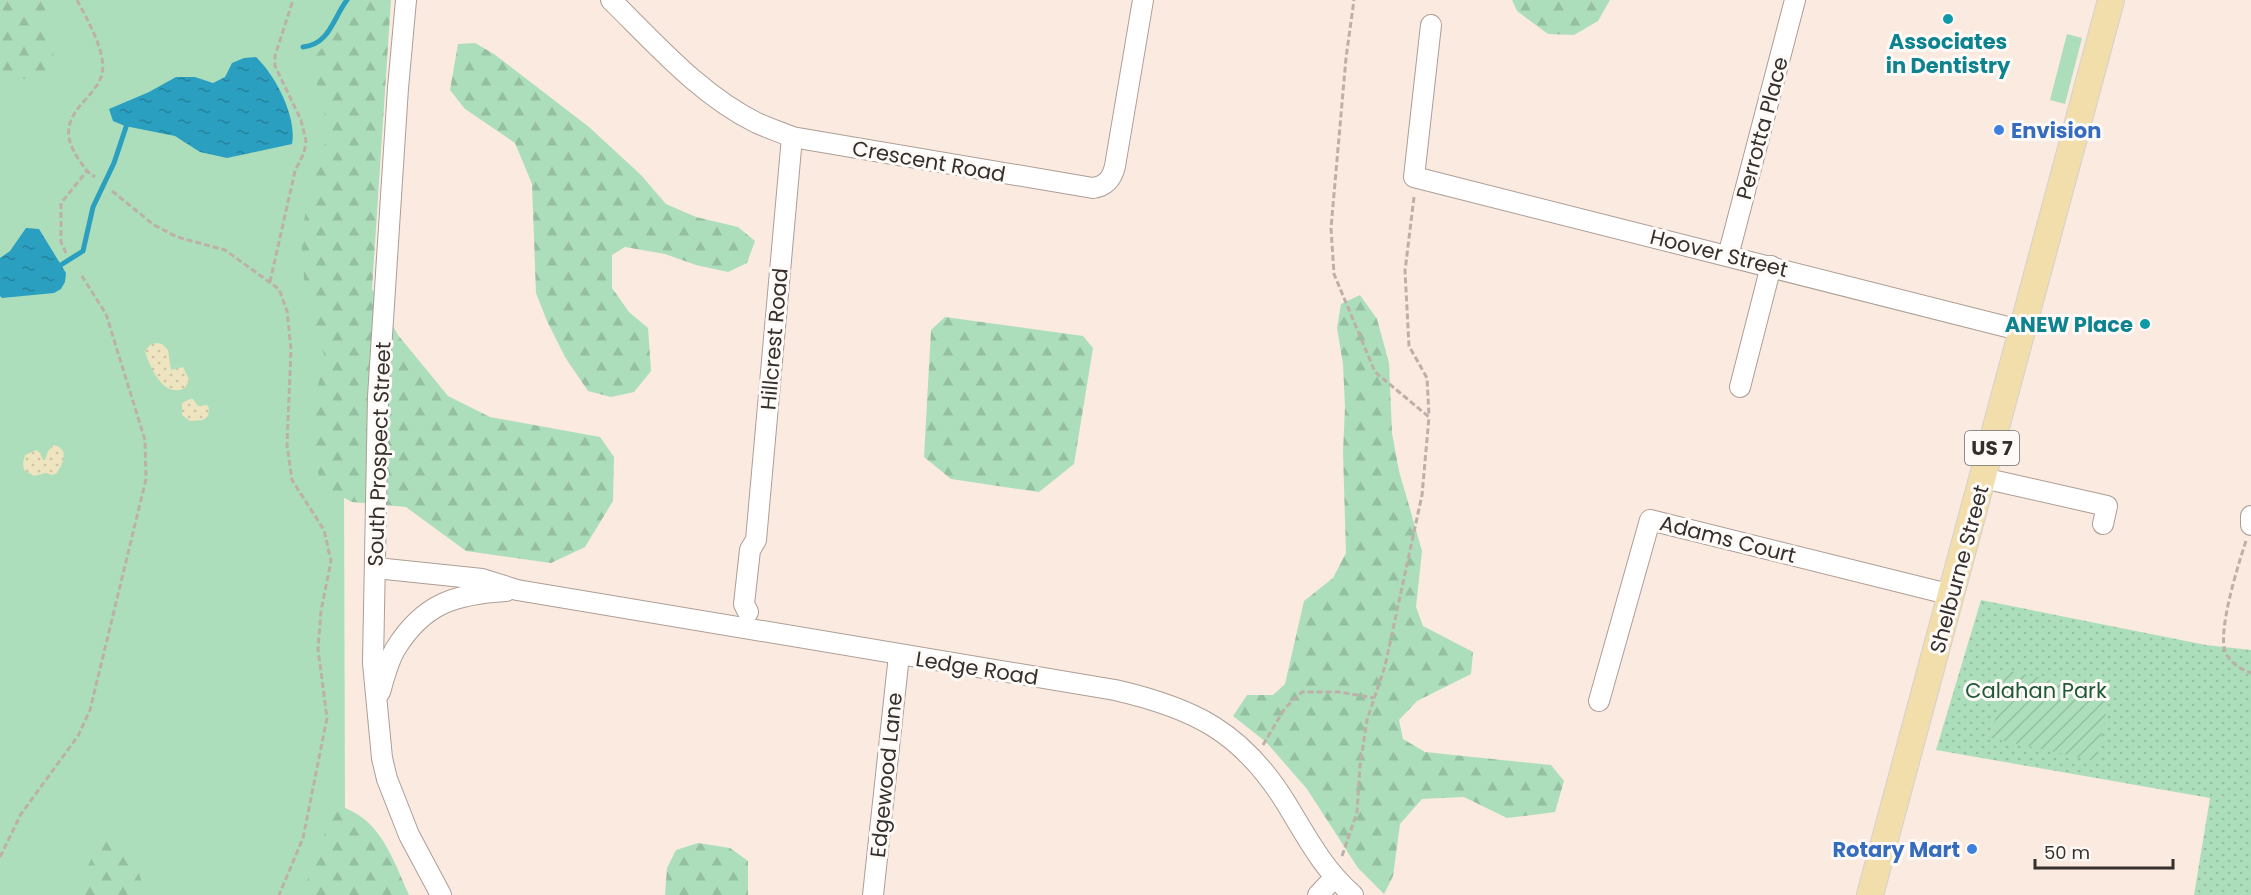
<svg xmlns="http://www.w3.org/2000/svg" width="2251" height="895" viewBox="0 0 2251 895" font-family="Poppins,sans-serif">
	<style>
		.grass { fill: #addebb }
		.forest { fill: url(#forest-firs) }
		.sand { fill: url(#sand-dots) }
		.park { fill: url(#park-dots) }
		.garden { fill: url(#garden-furrows) }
		.water { fill: url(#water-ripples) }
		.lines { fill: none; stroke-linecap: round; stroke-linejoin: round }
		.stream { stroke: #2a9fc0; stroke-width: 5 }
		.minor-casing { stroke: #ad9e95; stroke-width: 22 }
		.major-casing { stroke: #d3d1d1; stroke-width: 28 }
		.path { stroke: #bdb0a8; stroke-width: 3; stroke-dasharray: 6 3; stroke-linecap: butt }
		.minor { stroke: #fff; stroke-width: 20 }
		.major { stroke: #f1deaa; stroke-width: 26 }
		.culture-dot { fill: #0f9aa8; stroke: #fdfaf8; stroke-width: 2 }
		.shop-dot { fill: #3f7fe0; stroke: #fdfaf8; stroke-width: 2 }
		.labels { text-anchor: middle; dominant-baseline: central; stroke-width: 6; stroke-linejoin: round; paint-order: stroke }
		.shield { fill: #fdfaf8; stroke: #726d69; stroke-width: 1.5 }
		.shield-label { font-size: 20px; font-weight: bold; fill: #36302c }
		.culture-label { font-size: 21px; font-weight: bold; fill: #0d838f; stroke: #fdfaf8 }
		.street-label { font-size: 21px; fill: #36302c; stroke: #fdfaf8 }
		.shop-label { font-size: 21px; font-weight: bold; fill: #366cbe; stroke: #fdfaf8; text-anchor: start }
		.park-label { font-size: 21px; fill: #1f5835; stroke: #fdfaf8 }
	</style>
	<defs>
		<pattern id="forest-firs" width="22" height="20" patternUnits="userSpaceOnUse" patternTransform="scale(1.5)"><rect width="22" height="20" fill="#addebb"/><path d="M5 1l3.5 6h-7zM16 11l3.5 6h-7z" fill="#95bfa1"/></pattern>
		<pattern id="sand-dots" width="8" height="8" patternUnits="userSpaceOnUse" patternTransform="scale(1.5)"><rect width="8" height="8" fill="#eee4bf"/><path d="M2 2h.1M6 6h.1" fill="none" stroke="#cdc4a4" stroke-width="1.8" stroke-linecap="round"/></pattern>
		<pattern id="park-dots" width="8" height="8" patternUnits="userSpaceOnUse" patternTransform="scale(1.5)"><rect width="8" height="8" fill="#addebb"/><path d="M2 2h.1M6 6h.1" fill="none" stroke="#95bfa1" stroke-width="1.8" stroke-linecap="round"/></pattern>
		<pattern id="garden-furrows" width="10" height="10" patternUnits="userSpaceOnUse" patternTransform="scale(1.5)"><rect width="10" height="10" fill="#addebb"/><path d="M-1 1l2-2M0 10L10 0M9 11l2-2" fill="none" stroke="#95bfa1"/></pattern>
		<pattern id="water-ripples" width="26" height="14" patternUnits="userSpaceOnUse" patternTransform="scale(1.5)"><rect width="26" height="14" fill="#2a9fc0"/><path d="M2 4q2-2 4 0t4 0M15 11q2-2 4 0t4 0" fill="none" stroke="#25829c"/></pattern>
	</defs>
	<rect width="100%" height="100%" fill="#faeae0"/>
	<g class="grass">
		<polygon points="0,0 368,0 344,490 345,809 319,895 0,895"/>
		<polygon points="2067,34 2082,38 2065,104 2050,100"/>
	</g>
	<g class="forest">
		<polygon points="0,0 49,0 54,46 52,72 32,81 0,72"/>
		<polygon points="349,0 391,0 372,289 398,335 448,396 490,417 600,437 614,457 613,501 585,547 551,563 466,551 406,507 352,502 321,486 312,445 316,390 326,361 305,293 301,237 310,189 327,137 324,109 314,75 316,56 337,27"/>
		<polygon points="1512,0 1610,0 1598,21 1574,35 1548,34 1517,11"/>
		<polygon points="475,43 494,54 589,127 641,175 666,204 696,217 738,227 755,241 747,263 728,272 696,265 665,254 625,247 612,255 612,288 629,312 648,328 651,371 634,392 611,397 588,391 565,357 547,321 536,293 532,184 515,143 465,109 450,90 458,44"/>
		<polygon points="1360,295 1377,319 1389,363 1392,433 1399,471 1422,551 1416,607 1423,626 1473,652 1471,674 1417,701 1399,720 1403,739 1425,752 1551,765 1564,781 1555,812 1507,818 1464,797 1422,799 1400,824 1393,876 1384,894 1358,868 1307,789 1266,742 1233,716 1247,695 1273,695 1285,684 1304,601 1333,578 1346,553 1343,452 1345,407 1343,364 1337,328 1341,304"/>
		<polygon points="945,317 1083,336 1093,348 1074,464 1039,492 951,479 924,457 931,330"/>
		<path d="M345 808C382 822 394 862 409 895H302L332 813 337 810Z"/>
		<polygon points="112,835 127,842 147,895 74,895 99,843"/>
		<polygon points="698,843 730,848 748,861 748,895 665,895 667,868 676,850"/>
	</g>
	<g class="sand">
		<path d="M156 343 162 344 168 350 171 370 183 367 189 380 185 388C164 399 150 368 145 351L150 345Z"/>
		<polygon points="190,399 193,399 198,406 207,405 209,408 208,416 203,420 190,421 182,415 182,403"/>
		<path d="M54 445C70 449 63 463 57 473L52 475 46 473 34 476 24 470 23 463 25 455 36 450 40 453 43 460H45L48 451Z"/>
	</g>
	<polygon class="park" points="1981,600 2206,645 2251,650 2251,895 2194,895 2210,798 1936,750"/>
	<polygon class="garden" points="2006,670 2110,693 2096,761 1991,738"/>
	<g class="water">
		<path d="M256 57C276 76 297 117 292 144L227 158 200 152 175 136 125 126 113 121 109 109 149 92 176 77H195L213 83 225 77 232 63 244 58Z"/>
		<polygon points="26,228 39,229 66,273 65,282 61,289 54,293 2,298 0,296 0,258 10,251"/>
	</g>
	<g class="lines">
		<g class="stream">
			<path d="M303 47C330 44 333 18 347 0"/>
			<polyline points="56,268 83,251 93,207 114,163 128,121"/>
		</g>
		<g class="minor-casing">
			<g id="minor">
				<polyline points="406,0 398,88 378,397 373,663 382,758 387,779 409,835 441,895"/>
				<path d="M611 0C656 44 700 95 757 123 768 128 780 132 792 137L1093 188C1106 186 1112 179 1115 166L1143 0"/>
				<polyline points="1431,25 1414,177 2023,331"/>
				<polyline points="1728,256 1795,0"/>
				<polyline points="1740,387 1771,266"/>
				<polyline points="1983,478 2107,506 2103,524"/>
				<polyline points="2251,516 2251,525"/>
				<path d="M376 568 482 579 517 590 1115 690C1194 708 1242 732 1286 803 1306 836 1323 869 1353 895"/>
				<polyline points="748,612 744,604 750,550 756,540 792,137"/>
				<path d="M380 692C384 678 388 661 396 648 424 603 456 594 506 591"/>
				<polyline points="1599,701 1650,520 1952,595"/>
				<polyline points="873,895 899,655"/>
				<polyline points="1318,895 1334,878"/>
			</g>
		</g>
		<g class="major-casing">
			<polyline id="major" points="1870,895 2111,0"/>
		</g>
		<g class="path">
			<path d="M77 0C87 19 107 53 102 74 100 83 92 92 87 98 60 126 65 142 87 171"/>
			<polyline points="112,191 154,225 177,237 225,250 279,289 287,311 291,349 287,445 292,480 324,530 331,561 321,611 318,649 327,718 303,838 279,895"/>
			<polyline points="1414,197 1405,271 1409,346 1427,378 1429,416"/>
			<polyline points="66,253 61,242 61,203 87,171 95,177"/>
			<polyline points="270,282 295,171 304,153 306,141 301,120 275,66 275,56 293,0"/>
			<path d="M2246 541C2239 562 2216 634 2226 654 2232 664 2241 669 2251 673"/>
			<polyline points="1263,745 1285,708 1302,692 1339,692 1374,698"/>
			<polyline points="1342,856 1357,812 1360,766 1367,720 1385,666 1422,495 1429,417 1375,372 1334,274 1331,228 1346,58 1354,0"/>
			<polyline points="0,857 21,814 78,736 90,710 146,479 145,440 106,314 80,273"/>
		</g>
		<use href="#minor" class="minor"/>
		<use href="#major" class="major"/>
	</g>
	<g class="culture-dot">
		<circle cx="1948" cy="19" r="6"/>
		<circle cx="2145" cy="324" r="6"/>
	</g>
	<g class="shop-dot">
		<circle cx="1999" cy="130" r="6"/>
		<circle cx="1972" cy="849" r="6"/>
	</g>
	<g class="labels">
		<rect class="shield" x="1965" y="431" width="54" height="34" rx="4.5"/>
		<g class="shield-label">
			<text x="1992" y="448">US 7</text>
		</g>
		<g class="culture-label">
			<text x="1948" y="41">Associates<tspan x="1948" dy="24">in Dentistry</tspan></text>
			<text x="2133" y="324" text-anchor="end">ANEW Place</text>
		</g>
		<g class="street-label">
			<text transform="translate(1762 128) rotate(-75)">Perrotta Place</text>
			<text transform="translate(929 161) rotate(10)">Crescent Road</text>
			<text transform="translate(1719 253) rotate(14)">Hoover Street</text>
			<text transform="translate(774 339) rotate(-85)">Hillcrest Road</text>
			<text transform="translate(379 454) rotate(-88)">South Prospect Street</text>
			<text transform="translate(1728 539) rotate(14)">Adams Court</text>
			<text transform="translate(1959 569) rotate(-75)">Shelburne Street</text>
			<text transform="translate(977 668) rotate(9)">Ledge Road</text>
			<text transform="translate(886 775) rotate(-84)">Edgewood Lane</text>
		</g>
		<g class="shop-label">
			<text x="2011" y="130">Envision</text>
			<text x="1960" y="849" text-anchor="end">Rotary Mart</text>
		</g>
		<g class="park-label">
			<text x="2036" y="690">Calahan Park</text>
		</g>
	</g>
	<path d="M2035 859v9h138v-9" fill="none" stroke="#36302c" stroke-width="3"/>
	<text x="2044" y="859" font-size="18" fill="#36302c" stroke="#fdfaf8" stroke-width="4.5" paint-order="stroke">50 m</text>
</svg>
